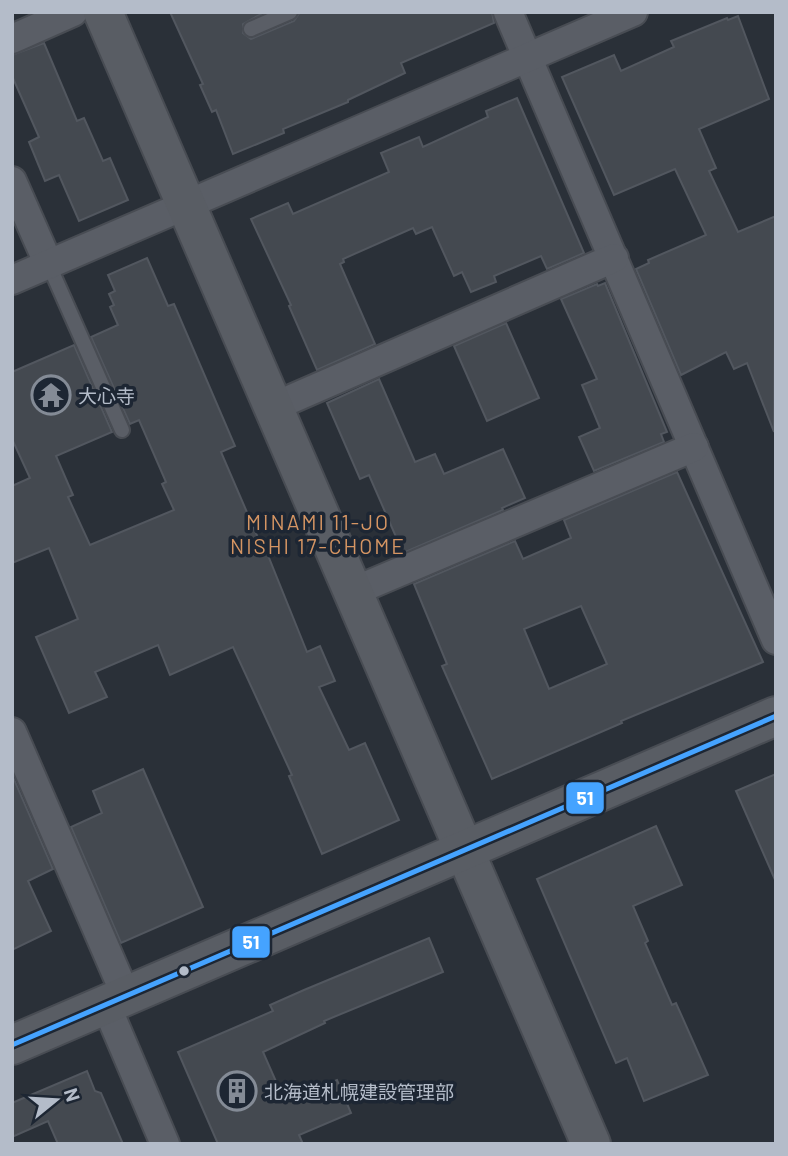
<svg xmlns="http://www.w3.org/2000/svg" width="788" height="1156" viewBox="0 0 788 1156" font-family="Barlow,'Noto Sans JP',sans-serif">
	<style>
		.building { fill: #444950; stroke: #52575f; stroke-width: 2; fill-rule: evenodd }
		.lines { fill: none; stroke-linecap: round; stroke-linejoin: round }
		.lane-casing { stroke: #484c53; stroke-width: 18 }
		.street-casing { stroke: #484c53; stroke-width: 32 }
		.secondary-casing { stroke: #484c53; stroke-width: 42 }
		.lane { stroke: #5a5e66; stroke-width: 14 }
		.street { stroke: #5a5e66; stroke-width: 28 }
		.secondary { stroke: #595d64; stroke-width: 38 }
		.bus-1-casing { stroke: #1d2633; stroke-width: 10 }
		.bus-1 { stroke: #45a3ff; stroke-width: 5 }
		.bus-dot { fill: #b4bcc9; stroke: #1d2633; stroke-width: 2.5 }
		.labels { text-anchor: middle; dominant-baseline: central; stroke-width: 7; stroke-linejoin: round; paint-order: stroke }
		.poi-label { font-size: 19px; fill: #b4bcc9; stroke: #1d2633; text-anchor: start }
		.neighbourhood-label { font-size: 21px; letter-spacing: 2px; fill: #d59563; stroke: #1d2633 }
		.line-badge { stroke: #1d2633; stroke-width: 2.5 }
		.badge-label { font-size: 19px; text-anchor: middle; font-weight: bold; fill: #fff }
	</style>
	<rect width="100%" height="100%" fill="#2a3038"/>
	<g class="building">
		<polygon points="170,12 265,12 243,24 243,33 251,39 294,21 300,12 492,12 494,23 401,63 405,73 348,100 348,102 283,129 284,133 233,154 216,110 212,112 200,85 203,84"/>
		<polygon points="738,16 769,99 699,129 716,168 709,171 738,232 776,216 774,432 747,363 734,369 726,352 681,375 636,269 649,263 648,260 706,235 675,169 614,195 562,77 614,55 621,71 674,47 671,41 727,18 728,20"/>
		<polygon points="44,43 77,121 84,118 103,161 110,158 128,200 79,221 59,175 45,181 29,142 39,137 12,76 12,55"/>
		<polygon points="517,98 584,253 547,269 541,256 494,276 496,282 471,292 462,272 454,276 432,227 416,234 413,228 343,259 344,262 340,264 375,344 317,370 289,306 291,305 251,219 288,203 293,214 389,172 381,153 419,137 423,147 488,117 486,111"/>
		<polygon points="147,258 168,306 174,304 235,446 221,452 265,554 267,553 307,652 320,646 335,681 319,687 349,750 365,743 399,820 322,854 289,776 292,775 233,647 170,675 158,645 95,672 107,697 69,713 36,637 78,619 49,548 12,563 12,486 30,478 12,439 12,372 74,345 112,432 56,456 73,495 68,497 90,545 174,510 162,484 166,482 139,420 130,424 91,337 118,325 110,307 114,305 109,294 115,291 108,275"/>
		<polygon points="605,283 667,432 661,434 664,442 594,471 579,437 600,428 582,385 597,379 561,299 597,284 598,286"/>
		<polygon points="506,323 539,398 487,421 454,346"/>
		<polygon points="379,379 415,462 435,454 444,474 503,449 525,498 502,508 503,510 403,553 369,475 360,479 327,403"/>
		<path d="M677 472 763 662 621 721 622 723 492 779 442 666 447 664 414 584 515 541 523 559 571 538 564 520ZM581 606 607 664 549 689 524 629Z"/>
		<polygon points="143,769 203,907 121,943 71,827 102,813 93,791"/>
		<polygon points="776,774 776,882 736,791"/>
		<polygon points="13,777 53,869 28,881 51,931 12,950"/>
		<polygon points="656,826 682,885 633,906 648,941 645,943 672,1005 676,1003 708,1075 644,1101 627,1058 616,1063 537,879"/>
		<polygon points="429,938 443,972 324,1021 325,1023 263,1052 285,1102 337,1080 351,1113 299,1135 303,1144 218,1144 178,1052 273,1011 270,1005 304,990"/>
		<polygon points="87,1071 95,1091 101,1093 123,1144 58,1144 48,1121 12,1137 12,1103"/>
	</g>
	<g class="lines">
		<g class="lane-casing">
			<g id="lane">
				<polyline points="251,29 290,12"/>
				<polyline points="49,265 122,430"/>
			</g>
		</g>
		<g class="street-casing">
			<g id="street">
				<polyline points="508,12 776,640"/>
				<polyline points="12,39 73,12"/>
				<polyline points="12,181 49,265"/>
				<polyline points="12,280 633,12"/>
				<polyline points="273,407 614,258"/>
				<polyline points="352,592 694,447"/>
				<polyline points="12,732 126,996"/>
				<polyline points="106,1005 165,1144"/>
			</g>
		</g>
		<g class="secondary-casing">
			<g id="secondary">
				<polyline points="103,12 591,1144"/>
				<polyline points="12,1045 776,716"/>
			</g>
		</g>
		<use href="#lane" class="lane"/>
		<use href="#street" class="street"/>
		<use href="#secondary" class="secondary"/>
		<g class="bus-1-casing">
			<polyline id="bus-1" points="12,1045 776,716"/>
		</g>
		<use href="#bus-1" class="bus-1"/>
	</g>
	<defs>
		<g id="temple-ring" transform="scale(2.0125)"><circle r="9.5" fill="#1d2633" stroke="#848b96" stroke-width="1.5"/><path d="M0-6L5-2H3V0L6.5 2.5H4V6H1.5V3h-3V6H-4V2.5H-6.5L-3 0V-2H-5Z" fill="#848b96"/></g>
		<g id="building-ring" transform="scale(2.0125)"><circle r="9.5" fill="#1d2633" stroke="#848b96" stroke-width="1.5"/><path d="M-4-6H4V6H1V3H-1V6H-4ZM-2.5-4.3h1.7v1.8h-1.7ZM.8-4.3h1.7v1.8H.8ZM-2.5-1h1.7V.8h-1.7ZM.8-1h1.7V.8H.8Z" fill="#848b96"/></g>
	</defs>
	<g fill-rule="evenodd">
		<use href="#temple-ring" x="51" y="395"/>
		<use href="#building-ring" x="237" y="1091"/>
	</g>
	<circle class="bus-dot" cx="184" cy="971" r="6"/>
	<g class="labels">
		<g class="poi-label">
			<text x="78" y="395">大心寺</text>
			<text x="264" y="1091">北海道札幌建設管理部</text>
		</g>
		<g class="neighbourhood-label">
			<text x="318" y="521">MINAMI 11-JO<tspan x="318" dy="24">NISHI 17-CHOME</tspan></text>
		</g>
	</g>
	<g class="line-badge">
		<rect x="565" y="781" width="40" height="34" rx="7" fill="#45a3ff"/>
		<rect x="231" y="925" width="40" height="34" rx="7" fill="#45a3ff"/>
	</g>
	<g class="badge-label">
		<text x="585" y="805">51</text>
		<text x="251" y="949">51</text>
	</g>
	<rect width="788" height="1156" fill="none" stroke="#b4bcc9" stroke-width="28"/>
	<g transform="translate(56 1100) rotate(72)" stroke="#1d2633" stroke-width="5" paint-order="stroke">
	<path d="M0-5L12 26L0 18L-12 26Z" fill="#b4bcc9"/>
	<text y="-10" font-size="19" font-weight="bold" text-anchor="middle" fill="#b4bcc9">N</text>
	</g>
</svg>
